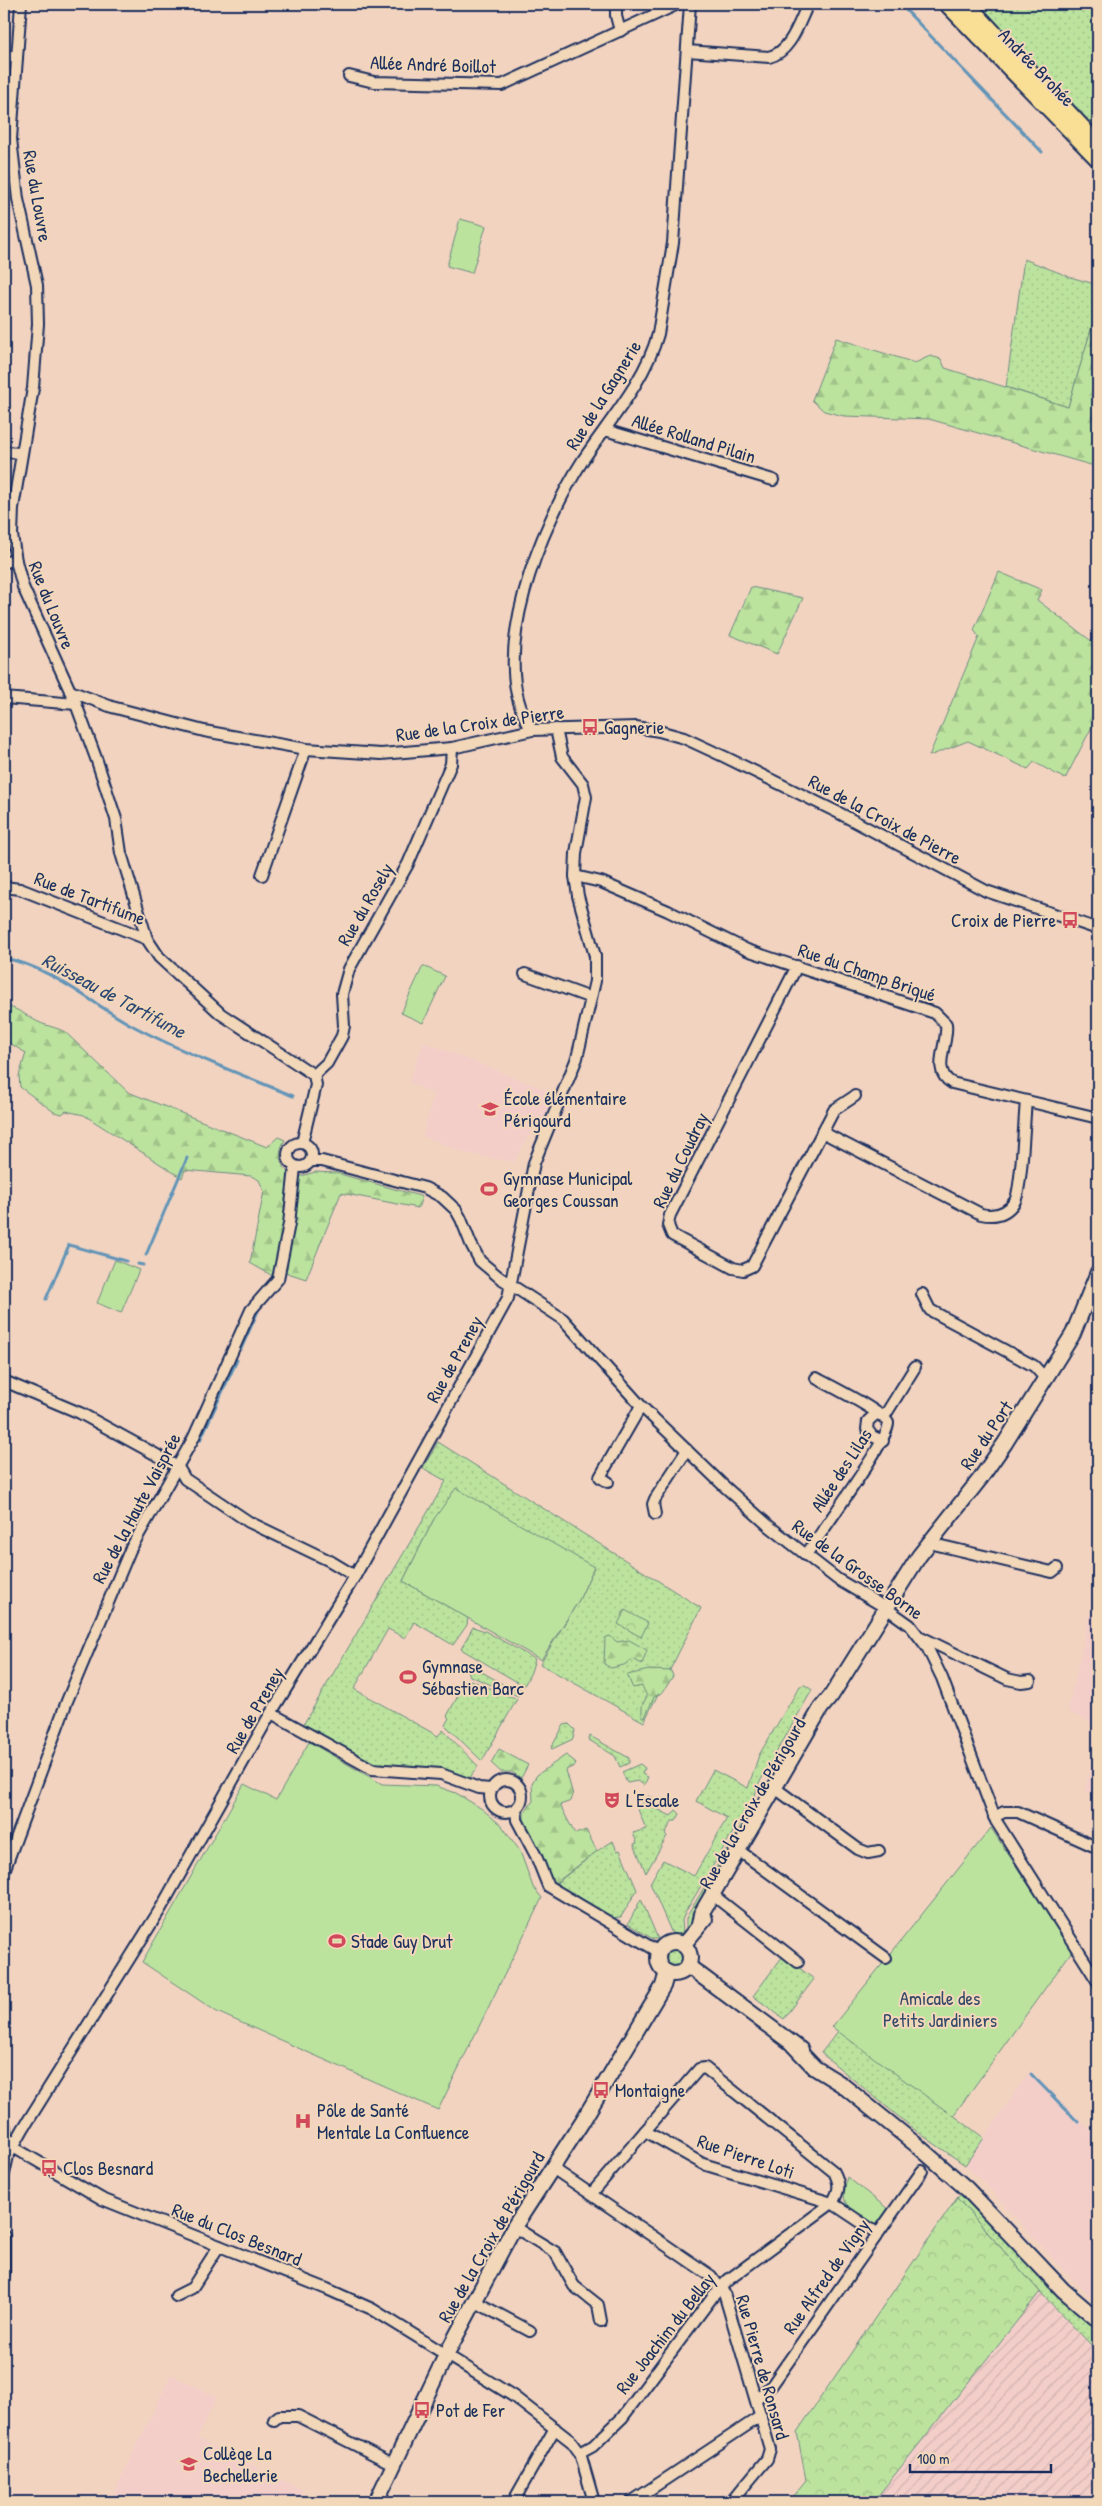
<svg xmlns="http://www.w3.org/2000/svg" width="1102" height="2506" viewBox="0 0 1102 2506" font-family="'Patrick Hand',sans-serif">
	<style>
		.built { fill: #f3cec9 }
		.industrial { fill: url(#industrial-furrows) }
		.grass { fill: url(#grass-dots); stroke: #6c897e }
		.forest { fill: url(#forest-firs); stroke: #6c897e }
		.park { fill: url(#park-crowns); stroke: #6c897e }
		.garden { fill: #bce39e; stroke: #6c897e }
		.lines { fill: none; stroke-linecap: round; stroke-linejoin: round }
		.stream { stroke: #6294b7; stroke-width: 3 }
		.street-casing { stroke: #1b2f5e; stroke-width: 14 }
		.secondary-casing { stroke: #1b2f5e; stroke-width: 18 }
		.primary-casing { stroke: #1b2f5e; stroke-width: 19 }
		.street { stroke: #f2d7b9; stroke-width: 10 }
		.secondary { stroke: #f2d7b9; stroke-width: 14 }
		.primary { stroke: #f9df96; stroke-width: 15 }
		.labels { text-anchor: middle; dominant-baseline: central; stroke-width: 4; stroke-linejoin: round; paint-order: stroke }
		.street-label { font-size: 19px; fill: #1b2f5e; stroke: #f2d7b9 }
		.poi-label { font-size: 19px; fill: #1b2f5e; stroke: #f2d7b9; text-anchor: start }
		.park-label { font-size: 19px; fill: #334a68; stroke: #f2d7b9 }
		.water-label { font-size: 20px; font-style: italic; fill: #2d4874; stroke: #f2d7b9 }
	</style>
	<defs>
		<pattern id="industrial-furrows" width="10" height="10" patternUnits="userSpaceOnUse" patternTransform="scale(1.25)"><rect width="10" height="10" fill="#f3cec9"/><path d="M-1 1l2-2M0 10L10 0M9 11l2-2" fill="none" stroke="#d0b1af"/></pattern>
		<pattern id="grass-dots" width="8" height="8" patternUnits="userSpaceOnUse" patternTransform="scale(1.25)"><rect width="8" height="8" fill="#bce39e"/><path d="M2 2h.1M6 6h.1" fill="none" stroke="#a1c38a" stroke-width="1.8" stroke-linecap="round"/></pattern>
		<pattern id="forest-firs" width="22" height="20" patternUnits="userSpaceOnUse" patternTransform="scale(1.25)"><rect width="22" height="20" fill="#bce39e"/><path d="M5 1l3.5 6h-7zM16 11l3.5 6h-7z" fill="#a1c38a"/></pattern>
		<pattern id="park-crowns" width="20" height="18" patternUnits="userSpaceOnUse" patternTransform="scale(1.25)"><rect width="20" height="18" fill="#bce39e"/><path d="M2 6a3 3 0 1 1 6 0M12 15a3 3 0 1 1 6 0" fill="none" stroke="#a1c38a"/></pattern>
	</defs>
	<rect width="100%" height="100%" fill="#f2d3c0"/>
	<filter id="ink" filterUnits="userSpaceOnUse"><feTurbulence type="fractalNoise" baseFrequency=".02" numOctaves="2"/><feDisplacementMap in="SourceGraphic" scale="10" xChannelSelector="R" yChannelSelector="G"/><feConvolveMatrix kernelMatrix="1 2 1 2 8 2 1 2 1" color-interpolation-filters="sRGB"/></filter>
	<g filter="url(#ink)">
		<g class="built">
			<polygon points="424,1042 556,1094 541,1127 534,1125 514,1162 465,1153 423,1136 434,1094 409,1082"/>
			<polygon points="1098,1577 1098,1726 1068,1711"/>
			<polygon points="1098,1733 1098,1796 1085,1790"/>
			<polygon points="1030,2071 1098,2138 1098,2304 1067,2274 981,2179 965,2165"/>
			<polygon points="171,2375 217,2397 197,2438 302,2490 300,2495 305,2497 302,2502 110,2502"/>
		</g>
		<polygon class="industrial" points="1040,2292 1098,2352 1098,2502 873,2502"/>
		<g class="grass">
			<polygon points="975,4 1098,4 1098,114 1093,131"/>
			<polygon points="1024,259 1070,277 1098,285 1098,306 1068,407 1006,387"/>
			<polygon points="438,1442 701,1608 644,1722 540,1664 579,1600 594,1567 434,1519 403,1581 468,1618 467,1625 453,1645 414,1622 405,1638 388,1629 354,1689 438,1736 443,1730 478,1766 469,1779 434,1769 371,1765 303,1725 446,1481 423,1468"/>
			<polygon points="473,1627 485,1631 535,1659 531,1672 524,1686 461,1649"/>
			<polygon points="463,1661 513,1690 515,1687 521,1690 518,1696 470,1676 467,1668 461,1665"/>
			<polygon points="470,1680 517,1699 482,1761 445,1725 449,1718 447,1716 465,1683 468,1684"/>
			<polygon points="805,1685 812,1690 758,1785 755,1795 686,1911 682,1920 683,1933 673,1936 650,1883 663,1860 694,1876 727,1818 696,1801 713,1770 748,1788 759,1755 800,1686"/>
			<polygon points="569,1724 575,1730 573,1739 552,1749 551,1748 564,1725"/>
			<polygon points="590,1736 629,1758 629,1763 620,1767 615,1756 589,1740"/>
			<polygon points="640,1764 645,1768 642,1774 648,1777 644,1785 638,1781 627,1783 622,1772"/>
			<polygon points="648,1796 652,1798 649,1805 671,1816 676,1810 680,1814 676,1821 672,1821 665,1834 667,1836 646,1873 634,1844 637,1843 633,1833 646,1829 637,1807 643,1803"/>
			<polygon points="753,1815 691,1929 686,1930 686,1918 746,1817"/>
			<polygon points="613,1841 617,1851 620,1850 637,1890 621,1917 611,1918 553,1886 597,1851"/>
			<polygon points="641,1899 658,1939 653,1939 628,1924"/>
			<circle cx="674" cy="1958" r="10"/>
			<polygon points="783,1956 814,1979 784,2019 753,1996"/>
			<polygon points="839,2030 984,2138 965,2165 915,2130 821,2053"/>
			<polygon points="964,2191 1077,2312 1098,2331 1098,2352 1040,2292 957,2198"/>
		</g>
		<g class="forest">
			<polygon points="1098,306 1098,395 1092,418 1098,421 1098,467 929,419 844,416 824,411 812,400 836,338 915,363 930,356 941,359 945,368 1068,407"/>
			<polygon points="999,572 1042,590 1037,600 1098,646 1098,715 1065,779 1034,762 1028,769 968,741 929,756 979,637 974,630"/>
			<polygon points="751,587 803,598 777,654 730,635"/>
			<path d="M4 1006C20 1008 29 1019 43 1024 51 1027 58 1028 65 1032L128 1092 267 1147 278 1137 285 1140C276 1154 280 1169 295 1178L315 1172 336 1173 420 1196 422 1197 418 1208 341 1193 306 1279 285 1272 278 1279 250 1263 264 1191 259 1180 251 1176 185 1170 182 1178 84 1115 66 1111 62 1114 54 1112 20 1087 19 1076 26 1053 4 1040Z"/>
			<polygon points="610,1636 617,1642 629,1640 647,1650 642,1664 633,1659 624,1665 611,1668 604,1664 605,1638"/>
			<polygon points="649,1670 671,1671 673,1676 663,1692 654,1697 645,1717 642,1717 642,1706 647,1696 642,1686 633,1688 627,1675"/>
			<polygon points="499,1749 528,1765 521,1778 512,1772 501,1772 491,1763"/>
			<polygon points="566,1755 574,1761 576,1765 566,1770 573,1795 571,1801 560,1805 575,1834 586,1830 597,1851 553,1885 535,1840 524,1820 524,1813 533,1801 532,1783 537,1775"/>
		</g>
		<g class="park">
			<polygon points="625,1610 648,1623 641,1637 618,1624"/>
			<polygon points="957,2198 1040,2292 873,2502 788,2502 806,2480 797,2432"/>
		</g>
		<g class="garden">
			<polygon points="460,219 486,226 472,273 447,266"/>
			<polygon points="423,966 445,976 423,1023 401,1013"/>
			<polygon points="115,1260 139,1270 121,1313 97,1303"/>
			<polygon points="456,1488 594,1567 579,1600 541,1660 403,1581 434,1519"/>
			<polygon points="309,1742 382,1784 436,1786 456,1793 482,1809 502,1826 520,1851 533,1887 542,1898 438,2110 217,2012 142,1962 244,1784 276,1800"/>
			<polygon points="991,1828 1072,1951 953,2116 832,2027"/>
			<path d="M847 2177 888 2209 877 2224C868 2224 848 2210 845 2201 843 2195 846 2184 847 2177Z"/>
		</g>
		<g class="lines">
			<g class="stream">
				<polyline points="900,4 1042,152"/>
				<path d="M4 958C54 968 91 1004 135 1027 186 1054 240 1074 293 1096"/>
				<polyline points="146,1255 187,1158"/>
				<polyline points="138,1264 143,1265"/>
				<polyline points="284,1272 291,1237"/>
				<polyline points="46,1299 69,1245 126,1261"/>
				<polyline points="241,1349 258,1311"/>
				<polyline points="200,1440 237,1360"/>
				<polyline points="1031,2074 1078,2122"/>
				<polyline points="1096,2140 1098,2142"/>
			</g>
			<g class="street-casing">
				<g id="street">
					<polyline points="21,4 11,139 18,199 37,285 38,324 33,388 13,508 12,535 16,561 23,587 76,704 97,761 116,819 121,853 147,939"/>
					<polyline points="616,4 616,16 620,31"/>
					<path d="M687 51 769 57C791 52 799 22 808 4"/>
					<polyline points="4,55 17,57"/>
					<polyline points="349,76 374,82 502,85 678,4"/>
					<polyline points="605,430 773,480"/>
					<polyline points="4,452 21,453"/>
					<polyline points="4,562 16,561"/>
					<polyline points="70,691 112,707 204,731 306,749 381,754 452,748 532,730 636,727 659,731 684,738 725,757 839,813 986,891 1098,929"/>
					<polyline points="4,698 76,704"/>
					<path d="M532 730C484 660 542 524 583 460 610 420 645 381 658 334L673 243 690 4"/>
					<polyline points="262,875 306,749"/>
					<path d="M575 876 601 882 668 911 747 950 935 1013 946 1024C949 1043 930 1071 952 1083L1098 1118"/>
					<polyline points="4,887 20,889 147,939 159,957 221,1014 314,1075 316,1085 302,1143"/>
					<polyline points="797,966 670,1215 668,1225 672,1235 733,1268 743,1270 752,1266 834,1110 855,1096"/>
					<polyline points="525,974 591,998"/>
					<polyline points="314,1075 327,1063 342,1036 344,1026 342,994 349,969 408,864 451,764 452,748"/>
					<path d="M822 1132 981 1214C995 1217 1007 1214 1015 1201 1022 1188 1024 1120 1026 1101"/>
					<circle cx="300" cy="1155" r="12"/>
					<polyline points="311,1161 322,1161 425,1188 442,1197 456,1210 461,1219 471,1244 480,1261 499,1277 563,1319 641,1406 724,1486 769,1526 837,1579 886,1608 910,1625 927,1647 942,1678 996,1821 1098,1982"/>
					<polyline points="922,1294 930,1310 1034,1366 1045,1378"/>
					<polyline points="4,1381 80,1413 153,1453 178,1467 185,1479 249,1522 330,1561 355,1576"/>
					<polyline points="877,1413 868,1421 867,1429 872,1436 883,1441"/>
					<polyline points="884,1417 915,1367"/>
					<polyline points="608,1482 600,1477 641,1406"/>
					<polyline points="655,1514 653,1504 655,1499 687,1450"/>
					<polyline points="929,1543 1052,1572 1057,1568"/>
					<path d="M806 1555C817 1538 892 1435 888 1423 883 1412 829 1385 816 1378"/>
					<polyline points="921,1637 1007,1679 1021,1682 1030,1681"/>
					<polyline points="271,1713 372,1769 441,1774 479,1788 491,1789"/>
					<circle cx="506" cy="1796" r="16"/>
					<polyline points="775,1788 858,1849 868,1853 879,1851"/>
					<polyline points="516,1809 517,1820 536,1856 548,1886 659,1952"/>
					<polyline points="994,1817 1004,1812 1018,1812 1098,1848"/>
					<polyline points="745,1855 886,1958"/>
					<polyline points="4,1871 67,1701 130,1550 193,1439 251,1310 278,1279 289,1224 295,1167"/>
					<polyline points="718,1899 798,1962"/>
					<polyline points="4,2123 6,2135 13,2147 102,2199 327,2289 372,2309 513,2396 572,2442 580,2453 594,2502"/>
					<polyline points="551,2167 711,2276 724,2293 770,2449 767,2459 731,2502"/>
					<polyline points="4,2174 8,2156 23,2129 161,1908 268,1718 355,1576 508,1298 534,1163 577,1058 595,981 595,956 578,896 575,876 576,853 586,797 583,784 562,757 556,729"/>
					<polyline points="592,2193 645,2131 703,2164 832,2203 877,2233"/>
					<polyline points="514,2227 555,2252 574,2286 598,2305 601,2321"/>
					<polyline points="4,2236 4,2274"/>
					<polyline points="176,2296 192,2288 219,2246"/>
					<polyline points="474,2301 530,2331"/>
					<polyline points="756,2399 772,2385 922,2171"/>
					<polyline points="274,2420 279,2416 298,2416 395,2465"/>
					<path d="M580 2453 593 2446 622 2418 713 2296 728 2280 832 2203C839 2192 841 2185 834 2172L705 2068 699 2069 645 2131"/>
					<polyline points="513,2502 555,2428"/>
					<polyline points="631,2502 761,2416"/>
				</g>
			</g>
			<g class="secondary-casing">
				<g id="secondary">
					<polyline points="699,1925 701,1914 821,1708 831,1696 919,1556 980,1479 1005,1443 1073,1334 1098,1272"/>
					<circle cx="674" cy="1958" r="16"/>
					<polyline points="683,1945 705,1919"/>
					<polyline points="688,1966 801,2050"/>
					<polyline points="793,2045 815,2068 841,2084 919,2147 967,2189 1063,2290 1098,2320"/>
					<polyline points="376,2502 446,2355 514,2227 582,2122 663,1986 667,1972"/>
				</g>
			</g>
			<g class="primary-casing">
				<g id="primary">
					<polyline points="947,4 1098,159"/>
					<polyline points="967,4 1098,144"/>
				</g>
			</g>
			<use href="#street" class="street"/>
			<use href="#secondary" class="secondary"/>
			<use href="#primary" class="primary"/>
		</g>
	</g>
	<defs>
		<g id="bus-bare" transform="scale(1.35)"><path d="M-5-6H5V4H4V6H2V4H-2V6H-4V4H-5ZM-3.5-4V0h7V-4ZM-3.5 1.2v1.5H-2V1.2ZM2 1.2v1.5H3.5V1.2Z" fill="#d1495b" stroke="#f2d7b9" stroke-width="2.5" paint-order="stroke"/></g>
		<g id="school-bare" transform="scale(1.35)"><path d="M0-5L7-2L0 1L-7-2ZM-4 1L0 2.5L4 1V4Q0 6-4 4Z" fill="#d1495b" stroke="#f2d7b9" stroke-width="2.5" paint-order="stroke"/></g>
		<g id="stadium-bare" transform="scale(1.35)"><path d="M0-5a6.5 5 0 1 0 0 10a6.5 5 0 1 0 0-10ZM-3.5-1.8h7v3.6h-7Z" fill="#d1495b" stroke="#f2d7b9" stroke-width="2.5" paint-order="stroke"/></g>
		<g id="theatre-bare" transform="scale(1.35)"><path d="M-5-5.5Q0-4 5-5.5V0Q5 5 0 6Q-5 5-5 0ZM-3.3-2.5H-1v1.5H-3.3ZM1-2.5H3.3v1.5H1ZM-2.8 1Q0 5.5 2.8 1Z" fill="#d1495b" stroke="#f2d7b9" stroke-width="2.5" paint-order="stroke"/></g>
		<g id="hospital-bare" transform="scale(1.35)"><path d="M-5-5h3v3.5h4V-5h3V5h-3V1.5h-4V5h-3Z" fill="#d1495b" stroke="#f2d7b9" stroke-width="2.5" paint-order="stroke"/></g>
	</defs>
	<g fill-rule="evenodd">
		<use href="#bus-bare" x="590" y="727"/>
		<use href="#bus-bare" x="1070" y="920"/>
		<use href="#school-bare" x="490" y="1109"/>
		<use href="#stadium-bare" x="489" y="1189"/>
		<use href="#stadium-bare" x="408" y="1677"/>
		<use href="#theatre-bare" x="612" y="1800"/>
		<use href="#stadium-bare" x="337" y="1941"/>
		<use href="#bus-bare" x="601" y="2090"/>
		<use href="#hospital-bare" x="303" y="2121"/>
		<use href="#bus-bare" x="49" y="2168"/>
		<use href="#bus-bare" x="422" y="2410"/>
		<use href="#school-bare" x="189" y="2464"/>
	</g>
	<g class="labels">
		<g class="street-label">
			<text transform="translate(433 64) rotate(2)">Allée André Boillot</text>
			<text transform="translate(1037 67) rotate(46)">Andrée Brohée</text>
			<text transform="translate(38 196) rotate(80)">Rue du Louvre</text>
			<text transform="translate(603 395) rotate(-58)">Rue de la Gagnerie</text>
			<text transform="translate(694 438) rotate(17)">Allée Rolland Pilain</text>
			<text transform="translate(52 605) rotate(68)">Rue du Louvre</text>
			<text transform="translate(480 723) rotate(-8)">Rue de la Croix de Pierre</text>
			<text transform="translate(885 819) rotate(28)">Rue de la Croix de Pierre</text>
			<text transform="translate(90 898) rotate(21)">Rue de Tartifume</text>
			<text transform="translate(365 904) rotate(-60)">Rue du Rosely</text>
			<text transform="translate(867 972) rotate(19)">Rue du Champ Briqué</text>
			<text transform="translate(680 1160) rotate(-64)">Rue du Coudray</text>
			<text transform="translate(454 1359) rotate(-61)">Rue de Preney</text>
			<text transform="translate(986 1435) rotate(-56)">Rue du Port</text>
			<text transform="translate(841 1470) rotate(-57)">Allée des Lilas</text>
			<text transform="translate(136 1508) rotate(-62)">Rue de la Haute Vaisprée</text>
			<text transform="translate(858 1569) rotate(36)">Rue de la Grosse Borne</text>
			<text transform="translate(254 1710) rotate(-60)">Rue de Preney</text>
			<text transform="translate(752 1803) rotate(-60)">Rue de la Croix de Périgourd</text>
			<text transform="translate(746 2156) rotate(19)">Rue Pierre Loti</text>
			<text transform="translate(237 2234) rotate(22)">Rue du Clos Besnard</text>
			<text transform="translate(491 2237) rotate(-60)">Rue de la Croix de Périgourd</text>
			<text transform="translate(826 2276) rotate(-55)">Rue Alfred de Vigny</text>
			<text transform="translate(665 2333) rotate(-52)">Rue Joachim du Bellay</text>
			<text transform="translate(763 2367) rotate(74)">Rue Pierre de Ronsard</text>
		</g>
		<g class="poi-label">
			<text x="604" y="727">Gagnerie</text>
			<text x="1056" y="920" text-anchor="end">Croix de Pierre</text>
			<text x="504" y="1098">École élémentaire<tspan x="504" dy="22">Périgourd</tspan></text>
			<text x="503" y="1178">Gymnase Municipal<tspan x="503" dy="22">Georges Coussan</tspan></text>
			<text x="422" y="1666">Gymnase<tspan x="422" dy="22">Sébastien Barc</tspan></text>
			<text x="626" y="1800">L'Escale</text>
			<text x="351" y="1941">Stade Guy Drut</text>
			<text x="615" y="2090">Montaigne</text>
			<text x="317" y="2110">Pôle de Santé<tspan x="317" dy="22">Mentale La Confluence</tspan></text>
			<text x="63" y="2168">Clos Besnard</text>
			<text x="436" y="2410">Pot de Fer</text>
			<text x="203" y="2453">Collège La<tspan x="203" dy="22">Bechellerie</tspan></text>
		</g>
		<g class="park-label">
			<text x="940" y="1998">Amicale des<tspan x="940" dy="22">Petits Jardiniers</tspan></text>
		</g>
		<g class="water-label">
			<text transform="translate(114 995) rotate(28)">Ruisseau de Tartifume</text>
		</g>
	</g>
	<rect width="1102" height="2506" fill="none" stroke="#f2d7b9" stroke-width="20"/>
	<rect x="10" y="10" width="1082" height="2486" fill="none" stroke="#1b2f5e" stroke-width="2" filter="url(#ink)"/>
	<path d="M910 2464v8h141v-8" fill="none" stroke="#1b2f5e" stroke-width="2.5"/>
	<text x="917" y="2464" font-size="15" fill="#1b2f5e" stroke="#f2d7b9" stroke-width="4" paint-order="stroke">100 m</text>
</svg>
